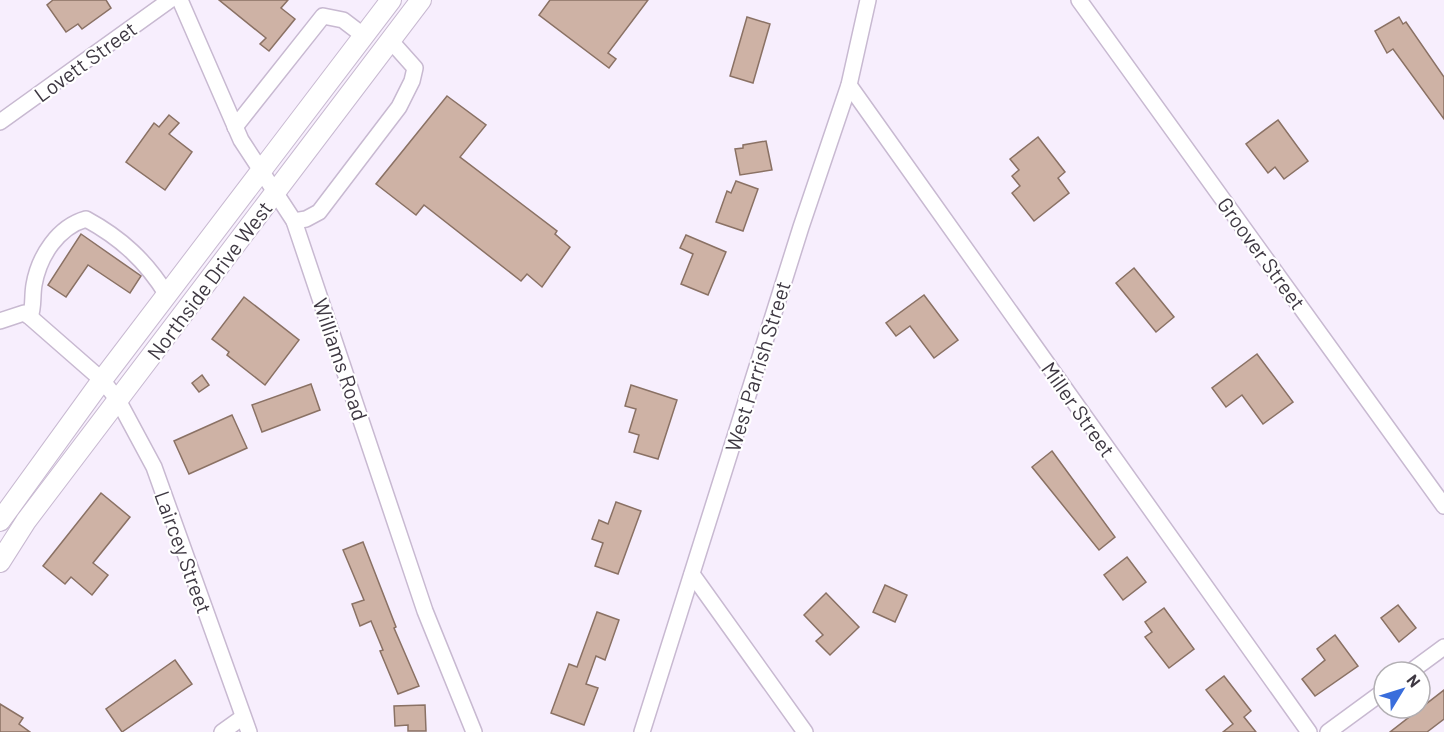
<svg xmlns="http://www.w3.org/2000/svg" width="1444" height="732" viewBox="0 0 1444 732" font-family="Barlow,sans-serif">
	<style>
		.building { fill: #ceb2a5; stroke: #8a7164; stroke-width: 1.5 }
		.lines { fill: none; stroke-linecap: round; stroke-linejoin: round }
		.minor-casing { stroke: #c8b9d1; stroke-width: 18 }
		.major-casing { stroke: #c8b9d1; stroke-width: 22 }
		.minor { stroke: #fff; stroke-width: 15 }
		.major { stroke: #fff; stroke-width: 20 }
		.labels { text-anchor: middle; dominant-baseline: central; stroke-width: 4.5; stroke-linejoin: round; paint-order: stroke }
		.street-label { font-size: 21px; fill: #3e3842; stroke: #fff }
	</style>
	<rect width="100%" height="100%" fill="#f7eefd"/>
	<g class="building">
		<polygon points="53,0 106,0 111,8 82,29 78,24 66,32 47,5"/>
		<polygon points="219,0 288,0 281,8 295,19 269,51 260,44 266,38"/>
		<polygon points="550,0 648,0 608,53 616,59 609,68 539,15"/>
		<polygon points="747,17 770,24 753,83 730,76"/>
		<polygon points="1399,17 1403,24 1406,22 1444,77 1444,119 1393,49 1387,53 1375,31"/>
		<polygon points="447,96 486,125 460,157 557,231 555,234 570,247 542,287 527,274 521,281 424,205 416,215 376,184"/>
		<polygon points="169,115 179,123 169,134 192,152 165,190 126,162 154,123 159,127"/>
		<polygon points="1278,120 1308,161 1284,179 1275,167 1268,173 1246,144"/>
		<polygon points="1038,137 1065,172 1058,178 1069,193 1034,221 1012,193 1020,186 1012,176 1019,170 1010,159"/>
		<polygon points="766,141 772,170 740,175 735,149 743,148 743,145"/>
		<polygon points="736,181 758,189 743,231 716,222 727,191 731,193"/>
		<polygon points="81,234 141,276 130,293 88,265 66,297 48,285"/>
		<polygon points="686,235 726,252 708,295 681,284 693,254 680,248"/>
		<polygon points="1134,268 1174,317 1156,332 1116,283"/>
		<polygon points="924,295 958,340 934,358 910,326 896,336 886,323"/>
		<polygon points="244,297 299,340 265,385 227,355 229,352 212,339"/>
		<polygon points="1257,354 1293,402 1263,424 1242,395 1226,407 1212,388"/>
		<polygon points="202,375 209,385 199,392 192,383"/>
		<polygon points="311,384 320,410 262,432 252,405"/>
		<polygon points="631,385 677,400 658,459 634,452 639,435 629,432 636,409 625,406"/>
		<polygon points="232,415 247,448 189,474 174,441"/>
		<polygon points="1052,451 1115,537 1099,550 1032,467"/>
		<polygon points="101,493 130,517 93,563 108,575 92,595 71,577 65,584 43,566"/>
		<polygon points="616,502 641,511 618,574 595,566 603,543 592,539 599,520 608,524"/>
		<polygon points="363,542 396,627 394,628 419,686 398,694 380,651 383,650 371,621 360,626 352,604 364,600 343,550"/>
		<polygon points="1127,557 1146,582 1123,600 1104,575"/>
		<polygon points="885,585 907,595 895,622 873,612"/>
		<polygon points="826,593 859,627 830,655 816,641 823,635 804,615"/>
		<polygon points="1398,605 1416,628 1399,642 1381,618"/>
		<polygon points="1164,608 1194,649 1169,668 1145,637 1152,632 1145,622"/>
		<polygon points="597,612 619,620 605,660 596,656 586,684 598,688 584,725 551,713 569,664 577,667"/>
		<polygon points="1335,635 1358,666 1315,696 1302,679 1325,660 1317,649"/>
		<polygon points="175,660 192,684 122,732 106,709"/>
		<polygon points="1224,676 1251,711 1244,717 1256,732 1223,732 1233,724 1206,690"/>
		<polygon points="1444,690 1444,719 1427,732 1390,732"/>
		<polygon points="0,704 23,718 19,724 30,732 0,732"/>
		<polygon points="425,705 426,731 408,731 408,725 395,726 394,706"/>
	</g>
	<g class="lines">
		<g class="minor-casing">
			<g id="minor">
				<polyline points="180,0 241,140 294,221 425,611 474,732"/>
				<polyline points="1079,0 1444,506"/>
				<polyline points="849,85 1309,732"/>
				<polyline points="0,122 170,0"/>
				<polyline points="235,127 323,16 343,20 364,36"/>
				<polyline points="294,221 306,219 319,212 399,107 412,81 415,68 390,40"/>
				<path d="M30 317C34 307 32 296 34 285 39 256 58 227 86 219 121 238 146 261 167 295"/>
				<polyline points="0,321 24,313 30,317 102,380 118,400 154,467 249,732"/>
				<polyline points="692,574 805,732"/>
				<polyline points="1410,672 1444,647"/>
				<polyline points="222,732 243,717"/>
				<polyline points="642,732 801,227 849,85 868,0"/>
				<polyline points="1328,732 1384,691"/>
			</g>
		</g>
		<g class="major-casing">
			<g id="major">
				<polyline points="0,521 102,380 391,0"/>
				<polyline points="0,562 26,521 421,0"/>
			</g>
		</g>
		<use href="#minor" class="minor"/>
		<use href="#major" class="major"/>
	</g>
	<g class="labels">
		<g class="street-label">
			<text transform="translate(85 61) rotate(-36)">Lovett Street</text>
			<text transform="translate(1262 253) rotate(54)">Groover Street</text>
			<text transform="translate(209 280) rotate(-53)">Northside Drive West</text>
			<text transform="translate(341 359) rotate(71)">Williams Road</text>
			<text transform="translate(757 366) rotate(-73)">West Parrish Street</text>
			<text transform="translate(1079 409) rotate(55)">Miller Street</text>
			<text transform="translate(184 552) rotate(70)">Laircey Street</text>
		</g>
	</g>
	<g transform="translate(1402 690) rotate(52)"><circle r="28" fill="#ffffff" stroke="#b2afb3" stroke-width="1.5"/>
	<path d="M0-4.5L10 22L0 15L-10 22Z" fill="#396ddc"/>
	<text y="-9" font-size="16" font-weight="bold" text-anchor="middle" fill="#3e3842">N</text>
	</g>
</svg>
